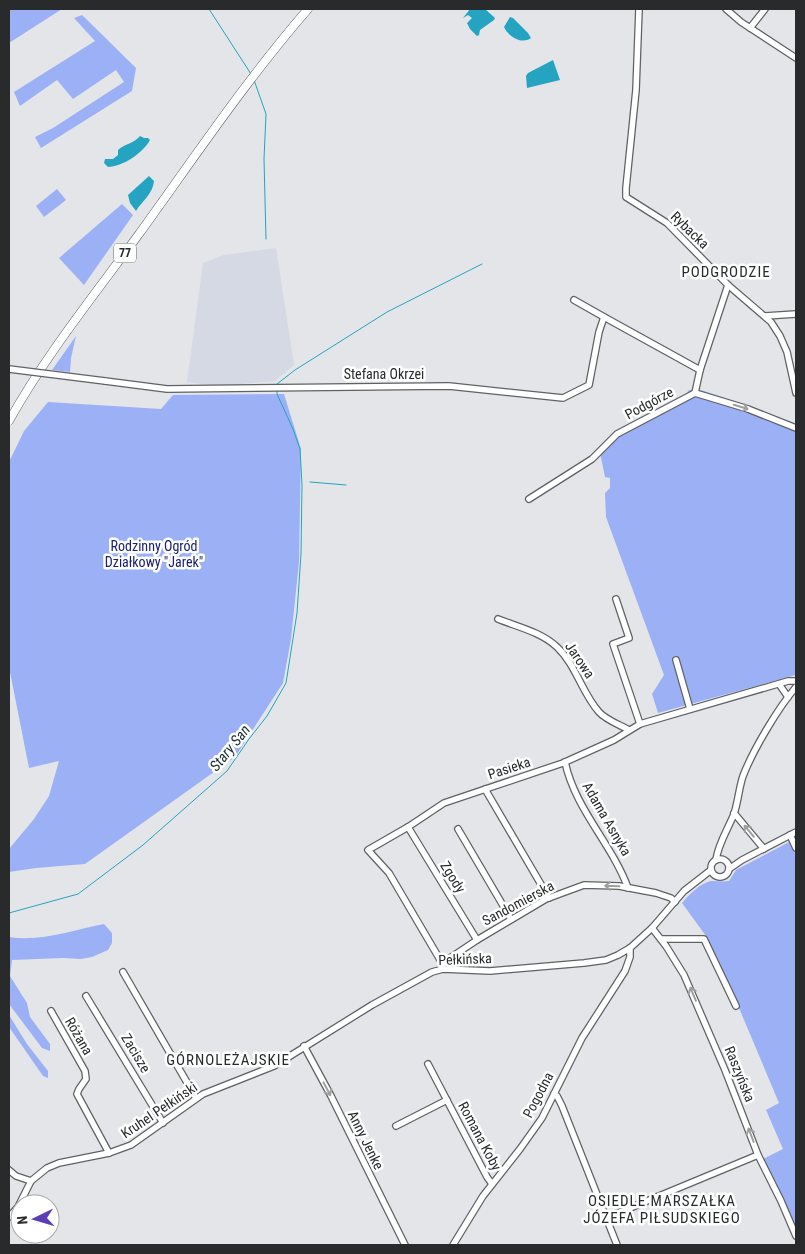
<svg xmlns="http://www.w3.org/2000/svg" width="805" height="1254" viewBox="0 0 805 1254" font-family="'Roboto Condensed',sans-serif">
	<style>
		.built { fill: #d5d9e4 }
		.green { fill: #9cb1f5 }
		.water { fill: #24a4c1 }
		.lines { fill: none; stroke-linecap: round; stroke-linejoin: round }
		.stream { stroke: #24a4c1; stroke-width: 1 }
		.minor-casing { stroke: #5f6164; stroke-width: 8 }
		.major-casing { stroke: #5f6164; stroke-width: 9 }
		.minor { stroke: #fff; stroke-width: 5.5 }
		.major { stroke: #fff; stroke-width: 8 }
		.minor-bridge-casing { stroke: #5f6164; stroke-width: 8; stroke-linecap: butt }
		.minor-bridge { stroke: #fff; stroke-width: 5.5 }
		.oneway { stroke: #9f9fa0 }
		.labels { text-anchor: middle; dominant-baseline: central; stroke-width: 5; stroke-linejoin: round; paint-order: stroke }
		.shield { fill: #fff; stroke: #696a6b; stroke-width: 1 }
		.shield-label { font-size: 12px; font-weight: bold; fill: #292a2b }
		.street-label { font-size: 14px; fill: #292a2b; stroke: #fff }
		.park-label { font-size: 14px; fill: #192074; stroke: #fff }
		.neighbourhood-label { font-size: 15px; letter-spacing: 1px; fill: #292a2b; stroke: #fff }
		.water-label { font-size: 15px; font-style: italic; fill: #1b2f35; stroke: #fff }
	</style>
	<rect width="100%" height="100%" fill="#e3e5e9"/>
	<polygon class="built" points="276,248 294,365 275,381 218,386 187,382 203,263 224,255"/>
	<g class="green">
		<polygon points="9,9 62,9 9,43"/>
		<polygon points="82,15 136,68 132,91 41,148 35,137 53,128 124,82 116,70 73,99 57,80 20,106 14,92 95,41 74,18"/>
		<polygon points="57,189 66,200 44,217 36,206"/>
		<polygon points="122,204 133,215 84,285 59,258"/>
		<polygon points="76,336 71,358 70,372 52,370"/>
		<polygon points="689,390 701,390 741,403 796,424 796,675 658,713 652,694 664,675 606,517 605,493 610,488 610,478 605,477 599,448 613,435 686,394"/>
		<polygon points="284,394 301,449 299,562 291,639 283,683 235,757 85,864 36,868 9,872 9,849 34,819 49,796 59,761 29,768 9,667 9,462 24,431 48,402 161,409 173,395"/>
		<path d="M789 842 796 855V1234L763 1159 783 1149 766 1110 779 1103 739 1008 706 936 682 903C689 895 701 882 712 881 718 881 722 882 729 881L736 870Z"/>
		<path d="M104 924 112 933V943L108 950 92 957 81 959 63 958 12 960 10 976 27 1003 30 1017 50 1044V1051L42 1048 9 1004V937C41 942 73 930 104 924Z"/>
		<polygon points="9,1015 27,1044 48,1071 48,1078 43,1076 9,1027"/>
	</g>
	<g class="water">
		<polygon points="470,9 485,9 495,18 494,20 480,30 479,35 477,36 470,29 467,23 472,18 468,15 463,18"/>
		<path d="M510 17 513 18 528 33 531 38C521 45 508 36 504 27Z"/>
		<polygon points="553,60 560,80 527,88 526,76 528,73"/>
		<path d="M140 136 144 138H148L150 140C143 153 122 167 108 167L104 163 105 159H113L118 155V150C124 144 135 143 140 136Z"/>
		<path d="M149 176 154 181C153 194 142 201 136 211L130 203 128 195Z"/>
	</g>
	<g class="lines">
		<g class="stream">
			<polyline points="209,9 251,74"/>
			<polyline points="254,80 266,114 264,159 266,239"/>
			<polyline points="277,384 295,370 387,312 482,264"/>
			<polyline points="310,482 346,485"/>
			<polyline points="9,913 78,894 143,845 227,771 249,739 267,716 286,683 297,613 301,554 302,485 300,449 293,429 277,394 277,391"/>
		</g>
		<g class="minor-casing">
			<g id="minor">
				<polyline points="639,9 636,90 626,188 626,197 667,223 728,285 771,322 780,336 787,352 796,393"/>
				<polyline points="726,9 741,22 796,58"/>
				<polyline points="750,28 765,9"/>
				<polyline points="574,300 604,317"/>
				<polyline points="765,316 796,314"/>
				<polyline points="105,381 167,389 449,386 563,398 589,385 599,332 604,317 700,370"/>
				<polyline points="695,393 700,370 728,285"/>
				<polyline points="529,499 592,459 617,434 695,393 748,409 796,428"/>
				<polyline points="616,599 629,638 613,644 640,724"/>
				<path d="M498 619C518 627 541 632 557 647 576 665 582 693 599 712 606 720 620 725 629 730"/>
				<polyline points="676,660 690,709"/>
				<polyline points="779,684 788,697"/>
				<path d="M565 762C575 809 612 844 628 888"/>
				<polyline points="485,789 549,898"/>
				<polyline points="734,813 764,849"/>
				<polyline points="408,827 477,940"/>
				<polyline points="458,829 511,919"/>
				<polyline points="790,835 796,848"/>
				<circle cx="720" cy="868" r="9"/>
				<path d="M716 860C718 844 728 829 734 814 738 802 739 788 743 776 753 750 778 708 796 687"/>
				<polyline points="729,869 742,860 796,832"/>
				<polyline points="652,928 666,946 684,975 725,1070 758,1155 781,1201 796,1236"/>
				<polyline points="661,939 704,939 736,1006"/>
				<polyline points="444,964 442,963 389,873 368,850 408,827 444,803 563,763 614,740 640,724 788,681 796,681"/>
				<polyline points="443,966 447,960 477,940 546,899 584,885 619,886 656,893 671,898 675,902"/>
				<polyline points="123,972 196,1098"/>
				<polyline points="86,996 163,1123"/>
				<polyline points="51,1011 85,1071 86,1079 79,1089 77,1094 109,1153"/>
				<polyline points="304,1046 331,1096 405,1245"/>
				<polyline points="428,1064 487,1177 492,1184"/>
				<polyline points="554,1094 557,1096 562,1106 617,1245"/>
				<polyline points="396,1126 447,1100"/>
				<polyline points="9,1170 16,1176 31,1181"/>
				<polyline points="9,1217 18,1207 31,1181 47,1168 59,1163 109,1153 131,1145 203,1094 274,1066 372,1005 432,972 443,969 490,971 584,963 606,960 618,955 630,948 652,928 684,891 711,870"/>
				<polyline points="606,1218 758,1155"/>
				<polyline points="453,1245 483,1196 520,1149 542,1118 582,1038 625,971 630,957 630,948"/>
			</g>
		</g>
		<g class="major-casing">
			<path id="major" d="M9 421C45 356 95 294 139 234 194 158 247 79 308 9"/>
		</g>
		<use href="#minor" class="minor"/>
		<use href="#major" class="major"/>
		<g class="minor-bridge-casing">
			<polyline id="minor-bridge" points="9,369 105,381"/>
		</g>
		<use href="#minor-bridge" class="minor-bridge"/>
	</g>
	<defs><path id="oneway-shaft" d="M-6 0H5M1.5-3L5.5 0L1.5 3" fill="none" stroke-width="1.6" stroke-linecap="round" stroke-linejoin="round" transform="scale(1.25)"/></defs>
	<g class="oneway">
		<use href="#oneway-shaft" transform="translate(741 407) rotate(17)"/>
		<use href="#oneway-shaft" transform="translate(749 831) rotate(-130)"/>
		<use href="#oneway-shaft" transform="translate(612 886) rotate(-178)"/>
		<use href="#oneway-shaft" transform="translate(693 994) rotate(-113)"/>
		<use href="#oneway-shaft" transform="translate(327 1089) rotate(62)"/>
		<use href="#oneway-shaft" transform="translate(751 1135) rotate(-111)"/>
	</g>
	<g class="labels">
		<rect class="shield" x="114" y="243.5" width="22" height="19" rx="4"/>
		<g class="shield-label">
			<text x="125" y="253">77</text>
		</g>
		<g class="street-label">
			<text transform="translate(690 230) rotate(44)">Rybacka</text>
			<text x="384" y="374">Stefana Okrzei</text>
			<text transform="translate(649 403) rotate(-28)">Podgórze</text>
			<text transform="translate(580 660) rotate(56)">Jarowa</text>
			<text transform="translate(509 768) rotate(-18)">Pasieka</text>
			<text transform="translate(607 819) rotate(60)">Adama Asnyka</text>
			<text transform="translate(453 877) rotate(58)">Zgody</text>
			<text transform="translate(518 903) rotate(-28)">Sandomierska</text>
			<text transform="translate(465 959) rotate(-2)">Pełkińska</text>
			<text transform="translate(79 1036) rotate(60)">Różana</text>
			<text transform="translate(136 1053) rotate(59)">Zacisze</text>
			<text transform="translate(740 1074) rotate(68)">Raszyńska</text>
			<text transform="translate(538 1095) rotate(-62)">Pogodna</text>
			<text transform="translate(159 1110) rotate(-34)">Kruhel Pełkiński</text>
			<text transform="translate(480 1136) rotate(62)">Romana Koby</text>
			<text transform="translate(366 1140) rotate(64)">Anny Jenke</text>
		</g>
		<g class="park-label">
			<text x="154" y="546">Rodzinny Ogród<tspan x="154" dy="16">Działkowy "Jarek"</tspan></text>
		</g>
		<g class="neighbourhood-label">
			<text x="726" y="272">PODGRODZIE</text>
			<text x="228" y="1060">GÓRNOLEŻAJSKIE</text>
			<text x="662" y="1201">OSIEDLE MARSZAŁKA<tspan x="662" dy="17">JÓZEFA PIŁSUDSKIEGO</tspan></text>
		</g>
		<g class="water-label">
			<text transform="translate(230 748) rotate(-51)">Stary San</text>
		</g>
	</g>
	<rect width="805" height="1254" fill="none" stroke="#292a2b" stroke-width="20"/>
	<g transform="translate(35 1219) rotate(265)"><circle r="24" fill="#ffffff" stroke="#a9aaaa"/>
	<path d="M0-4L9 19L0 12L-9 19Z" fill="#5b3eb6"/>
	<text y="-8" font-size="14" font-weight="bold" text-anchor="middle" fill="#292a2b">N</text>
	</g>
</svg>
